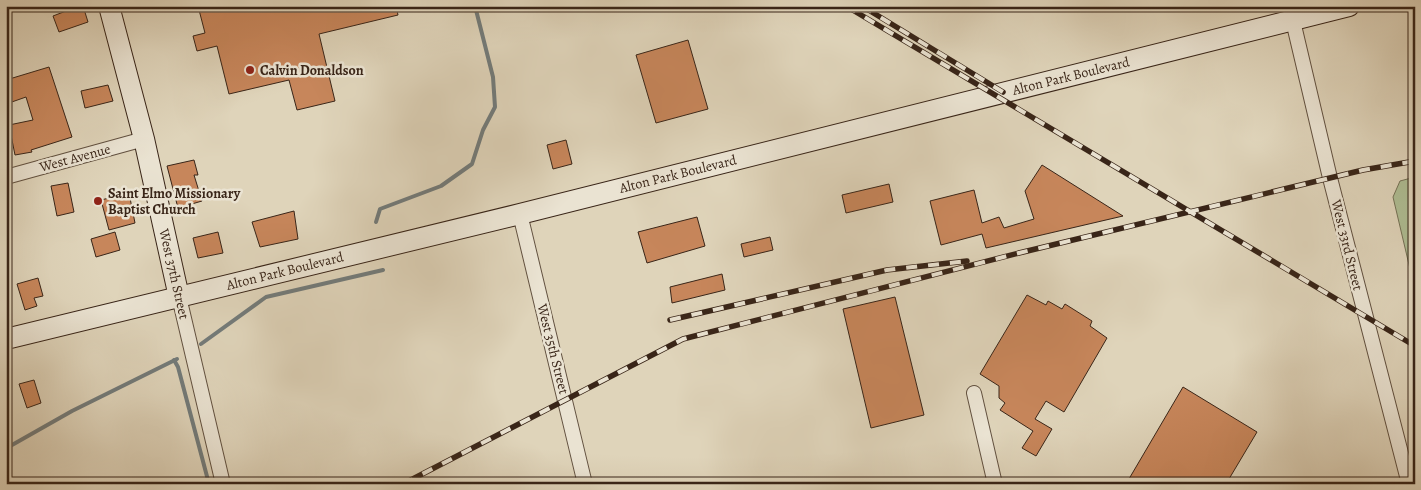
<svg xmlns="http://www.w3.org/2000/svg" width="1421" height="490" viewBox="0 0 1421 490" font-family="Alegreya,serif">
	<style>
		.green { fill: #aebd93; stroke: #747156 }
		.lines { fill: none; stroke-linecap: round; stroke-linejoin: round }
		.stream { stroke: #737b7a; stroke-width: 4 }
		.building { fill: #c7865b; stroke: #392518 }
		.street-casing { stroke: #625140; stroke-width: 16 }
		.secondary-casing { stroke: #392518; stroke-width: 22 }
		.street { stroke: #eae3d2; stroke-width: 14 }
		.secondary { stroke: #eae3d2; stroke-width: 20 }
		.rail-casing { stroke: #392518; stroke-width: 5.5 }
		.rail { stroke: #eae3d2; stroke-width: 4; stroke-dasharray: 11; stroke-linecap: butt }
		.poi-dot { fill: #8f2418; stroke: #eae3d2; stroke-width: 2 }
		.labels { text-anchor: middle; dominant-baseline: central; stroke-width: 5; stroke-linejoin: round; paint-order: stroke }
		.poi-label { font-size: 14px; font-weight: bold; fill: #392518; stroke: #eae3d2; text-anchor: start }
		.street-label { font-size: 14px; fill: #392518; stroke: #eae3d2 }
	</style>
	<rect width="100%" height="100%" fill="#dfd4ba"/>
	<filter id="stains"><feTurbulence type="fractalNoise" baseFrequency=".004" numOctaves="4"/><feColorMatrix values="0 0 0 0 .2 0 0 0 0 .09 0 0 0 0 .02 0 0 0 .5 -.17"/></filter>
	<radialGradient id="worn" r=".72"><stop offset=".6" stop-color="#630" stop-opacity="0"/><stop offset="1" stop-color="#630" stop-opacity=".3"/></radialGradient>
	<polygon class="green" points="1415,177 1415,290 1393,197 1400,181"/>
	<g class="lines">
		<g class="stream">
			<polyline points="376,222 380,209 441,186 472,164 483,130 495,107 493,77 475,6"/>
			<polyline points="201,344 266,297 383,270"/>
			<polyline points="174,360 178,367 209,484"/>
			<polyline points="6,446 12,445 72,411 177,359"/>
		</g>
	</g>
	<g class="building">
		<polygon points="79,6 83,6 88,22 59,32 53,16"/>
		<polygon points="198,6 396,6 398,15 319,34 335,101 297,110 289,80 229,94 217,46 197,51 193,36 205,33"/>
		<polygon points="688,40 708,109 656,123 636,55"/>
		<polygon points="49,67 72,137 31,150 32,152 15,155 9,125 33,120 26,97 6,104 6,80"/>
		<polygon points="108,85 113,101 85,108 81,91"/>
		<polygon points="566,140 572,164 553,169 547,145"/>
		<polygon points="194,160 198,175 194,175 202,201 178,208 167,166"/>
		<polygon points="1042,165 1123,216 986,248 982,234 941,245 930,201 974,190 982,223 999,217 1004,228 1034,219 1025,191"/>
		<polygon points="68,183 74,212 57,216 51,186"/>
		<polygon points="889,184 893,202 846,213 842,195"/>
		<polygon points="129,193 135,223 109,230 101,200"/>
		<polygon points="294,211 298,239 260,247 252,222"/>
		<polygon points="697,217 705,246 647,263 638,232"/>
		<polygon points="115,232 120,250 96,257 91,239"/>
		<polygon points="218,232 223,253 198,258 193,238"/>
		<polygon points="770,237 773,250 744,257 741,244"/>
		<polygon points="722,274 725,290 672,303 670,287"/>
		<polygon points="38,278 43,296 34,298 37,306 25,310 17,284"/>
		<polygon points="1027,295 1046,305 1048,301 1062,309 1065,304 1092,321 1090,326 1107,338 1064,412 1046,401 1035,419 1052,429 1036,456 1022,448 1033,431 1000,410 1005,403 999,398 999,386 980,374"/>
		<polygon points="895,297 924,415 871,428 843,309"/>
		<polygon points="34,380 41,403 27,408 19,384"/>
		<polygon points="1183,387 1257,432 1226,484 1126,484"/>
	</g>
	<g class="lines">
		<g class="street-casing">
			<g id="street">
				<polyline points="1293,21 1330,178 1409,484"/>
				<polyline points="6,177 144,139"/>
				<polyline points="520,214 585,484"/>
				<polyline points="179,297 223,484"/>
				<polyline points="974,393 995,484"/>
			</g>
		</g>
		<g class="secondary-casing">
			<g id="secondary">
				<polyline points="109,6 144,139 179,297"/>
				<polyline points="6,339 520,214 1349,6"/>
			</g>
		</g>
		<use href="#street" class="street"/>
		<use href="#secondary" class="secondary"/>
		<g class="rail-casing">
			<g id="rail">
				<polyline points="846,6 1415,346"/>
				<polyline points="862,6 1003,92"/>
				<polyline points="670,320 887,270 967,261"/>
				<polyline points="403,484 683,339 1019,253 1363,170 1415,161"/>
			</g>
		</g>
		<use href="#rail" class="rail"/>
	</g>
	<g class="poi-dot">
		<circle cx="250" cy="70" r="5"/>
		<circle cx="98" cy="201" r="5"/>
	</g>
	<g class="labels">
		<g class="poi-label">
			<text x="260" y="70">Calvin Donaldson</text>
			<text x="108" y="193">Saint Elmo Missionary<tspan x="108" dy="16">Baptist Church</tspan></text>
		</g>
		<g class="street-label">
			<text transform="translate(1071 76) rotate(-14)">Alton Park Boulevard</text>
			<text transform="translate(75 158) rotate(-15)">West Avenue</text>
			<text transform="translate(678 174) rotate(-14)">Alton Park Boulevard</text>
			<text transform="translate(1347 245) rotate(76)">West 33rd Street</text>
			<text transform="translate(285 271) rotate(-14)">Alton Park Boulevard</text>
			<text transform="translate(174 274) rotate(77)">West 37th Street</text>
			<text transform="translate(553 349) rotate(76)">West 35th Street</text>
		</g>
	</g>
	<rect width="1421" height="490" fill="none" stroke="#dfd4ba" stroke-width="25"/>
	<rect x="8" y="8" width="1406" height="475" fill="none" stroke="#392518" stroke-width="2.5"/>
	<rect x="12" y="12" width="1396" height="465" fill="none" stroke="#392518"/>
	<rect width="100%" height="100%" filter="url(#stains)"/>
	<rect width="100%" height="100%" fill="url(#worn)"/>
</svg>
